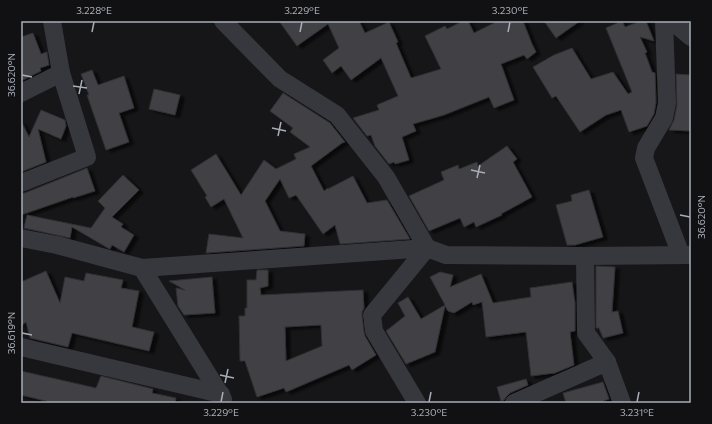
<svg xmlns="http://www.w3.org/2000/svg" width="712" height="424" viewBox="0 0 712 424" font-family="Commissioner,sans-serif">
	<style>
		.building { fill: #404145; stroke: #303034; fill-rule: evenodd; filter: url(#shadow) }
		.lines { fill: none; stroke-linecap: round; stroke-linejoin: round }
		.minor { stroke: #37383d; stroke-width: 18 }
		.ticks { fill: none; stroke: #a8adb8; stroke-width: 1.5 }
		.neatline { fill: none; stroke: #a8adb8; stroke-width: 1.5 }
		.ticks-label { font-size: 10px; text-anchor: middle; fill: #a8adb8 }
	</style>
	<defs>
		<filter id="shadow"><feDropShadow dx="4.5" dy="2.5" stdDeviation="1" flood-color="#0009"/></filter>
	</defs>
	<rect width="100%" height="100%" fill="#161618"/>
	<g class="building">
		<polygon points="279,21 359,21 365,33 389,22 398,42 396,43 411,78 441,69 425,36 445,26 447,29 463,21 468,21 474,33 498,21 523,21 532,44 536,52 527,59 524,55 501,64 514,100 494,108 489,97 444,115 413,124 416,131 402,137 409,160 395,164 394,162 389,164 375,146 371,135 367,136 353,118 379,110 377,105 398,96 381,58 351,80 341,66 332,73 323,60 339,48 328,24 297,46"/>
		<polygon points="544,21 580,21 556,38"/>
		<polygon points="622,21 625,27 641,21 646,21 654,41 640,37 647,52 645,53 652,72 655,73 656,102 654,114 647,126 629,132 621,110 606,115 580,132 556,96 552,98 533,67 554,55 572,48 591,79 613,72 628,94 632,92 606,28"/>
		<polygon points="33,33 41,54 47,52 49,65 40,68 41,71 21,81 21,37"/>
		<polygon points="92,70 98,85 124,76 134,108 119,113 129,142 106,150 87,95 89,95 81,74"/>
		<polygon points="676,74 691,75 691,131 669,130 674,120 677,105"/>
		<polygon points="154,89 180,95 175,115 149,109"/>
		<polygon points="283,93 330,123 345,142 342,143 311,166 324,191 328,188 328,189 353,176 367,203 387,200 410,239 340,244 335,225 323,234 296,195 289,198 280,179 265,201 280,231 305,234 304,246 206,253 209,234 243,238 224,199 211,207 205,197 207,196 191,170 216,154 241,195 264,160 276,169 296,159 294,154 310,147 290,132 293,128 270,111"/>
		<polygon points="41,110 65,120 66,126 61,139 38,129 46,162 21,172 21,121 29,137"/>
		<polygon points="507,146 517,159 513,162 532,197 501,214 502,215 476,227 474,222 464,227 460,218 429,231 409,196 444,180 441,172 458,165 459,169 477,162 478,166"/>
		<polygon points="87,168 95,191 73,198 73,197 21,215 21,193 25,193"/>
		<polygon points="123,175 139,190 112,217 123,224 121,227 134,235 124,252 112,245 110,249 106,247 72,227 70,238 24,228 27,215 91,228 105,208 98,201"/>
		<polygon points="589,190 603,237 575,245 567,245 556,205 572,201 571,195"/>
		<polygon points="596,266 615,267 612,312 618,311 623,333 603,338 599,328 596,328"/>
		<path d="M257 270H268V286L260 288 261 295 363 290 364 308 362 312V316L364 332 365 336 376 355 352 370 349 365 286 392 284 388 257 397 245 361H240L239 316H245V308H247V280H256ZM321 325 322 346 286 361 285 327Z"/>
		<polygon points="46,271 60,303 65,277 84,281 86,273 123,280 121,288 139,291 132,327 154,332 149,351 72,333 68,347 30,338 26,322 21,326 21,282"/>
		<polygon points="440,272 453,275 450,287 481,274 493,303 531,297 530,288 572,282 575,303 575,331 570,332 574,365 555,373 531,376 526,332 486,337 482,302 473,305 472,302 454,313 448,311 445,306 435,352 406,364 386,331 405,316 398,303 408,297 421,319 445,305 430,277"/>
		<polygon points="212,277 215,313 184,315 178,306 176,288 185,290 169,281"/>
		<polygon points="21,371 96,388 101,376 153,389 152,393 176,398 175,403 54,403 21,395"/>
		<polygon points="526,379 528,385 510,393 506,397 504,400 501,401 497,387"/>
		<polygon points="603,382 609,399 603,401 604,403 566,403 563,393"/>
	</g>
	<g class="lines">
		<g class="minor">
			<polyline points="223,21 280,79 337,115 386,177 427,248 372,315 374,331 417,403"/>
			<polyline points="664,21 667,103 664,118 646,148 644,158 681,255"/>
			<polyline points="672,21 691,37"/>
			<polyline points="21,93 61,73"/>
			<polyline points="21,183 87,157 61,73 52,21"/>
			<polyline points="21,238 57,245 142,268 427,248 446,255 585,256 691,255"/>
			<polyline points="585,256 586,333 607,362 622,403"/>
			<polyline points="142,268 223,399"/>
			<polyline points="21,347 221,394"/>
			<polyline points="514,403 607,362"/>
		</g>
	</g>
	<path class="ticks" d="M92 32 94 22M300 32 302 22M508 32 510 22M22 75 32 77M73 86 87 88M79 94 82 80M272 128 286 131M278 136 281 122M471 170 485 173M477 178 480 165M680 215 690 217M22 333 32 335M220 375 234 378M225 383 228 369M221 402 223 392M429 402 431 392M637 402 639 392"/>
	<rect width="712" height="424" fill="none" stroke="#111113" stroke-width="44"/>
	<rect x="22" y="22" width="668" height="380" class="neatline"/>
	<g class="ticks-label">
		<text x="94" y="14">3.228°E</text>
		<text x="302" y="14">3.229°E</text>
		<text x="510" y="14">3.230°E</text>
		<text transform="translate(11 75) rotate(-90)" y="4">36.620°N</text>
		<text transform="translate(701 217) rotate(-90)" y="4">36.620°N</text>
		<text transform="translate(11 333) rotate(-90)" y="4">36.619°N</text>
		<text x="221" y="416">3.229°E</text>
		<text x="429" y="416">3.230°E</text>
		<text x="637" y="416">3.231°E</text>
	</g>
</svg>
